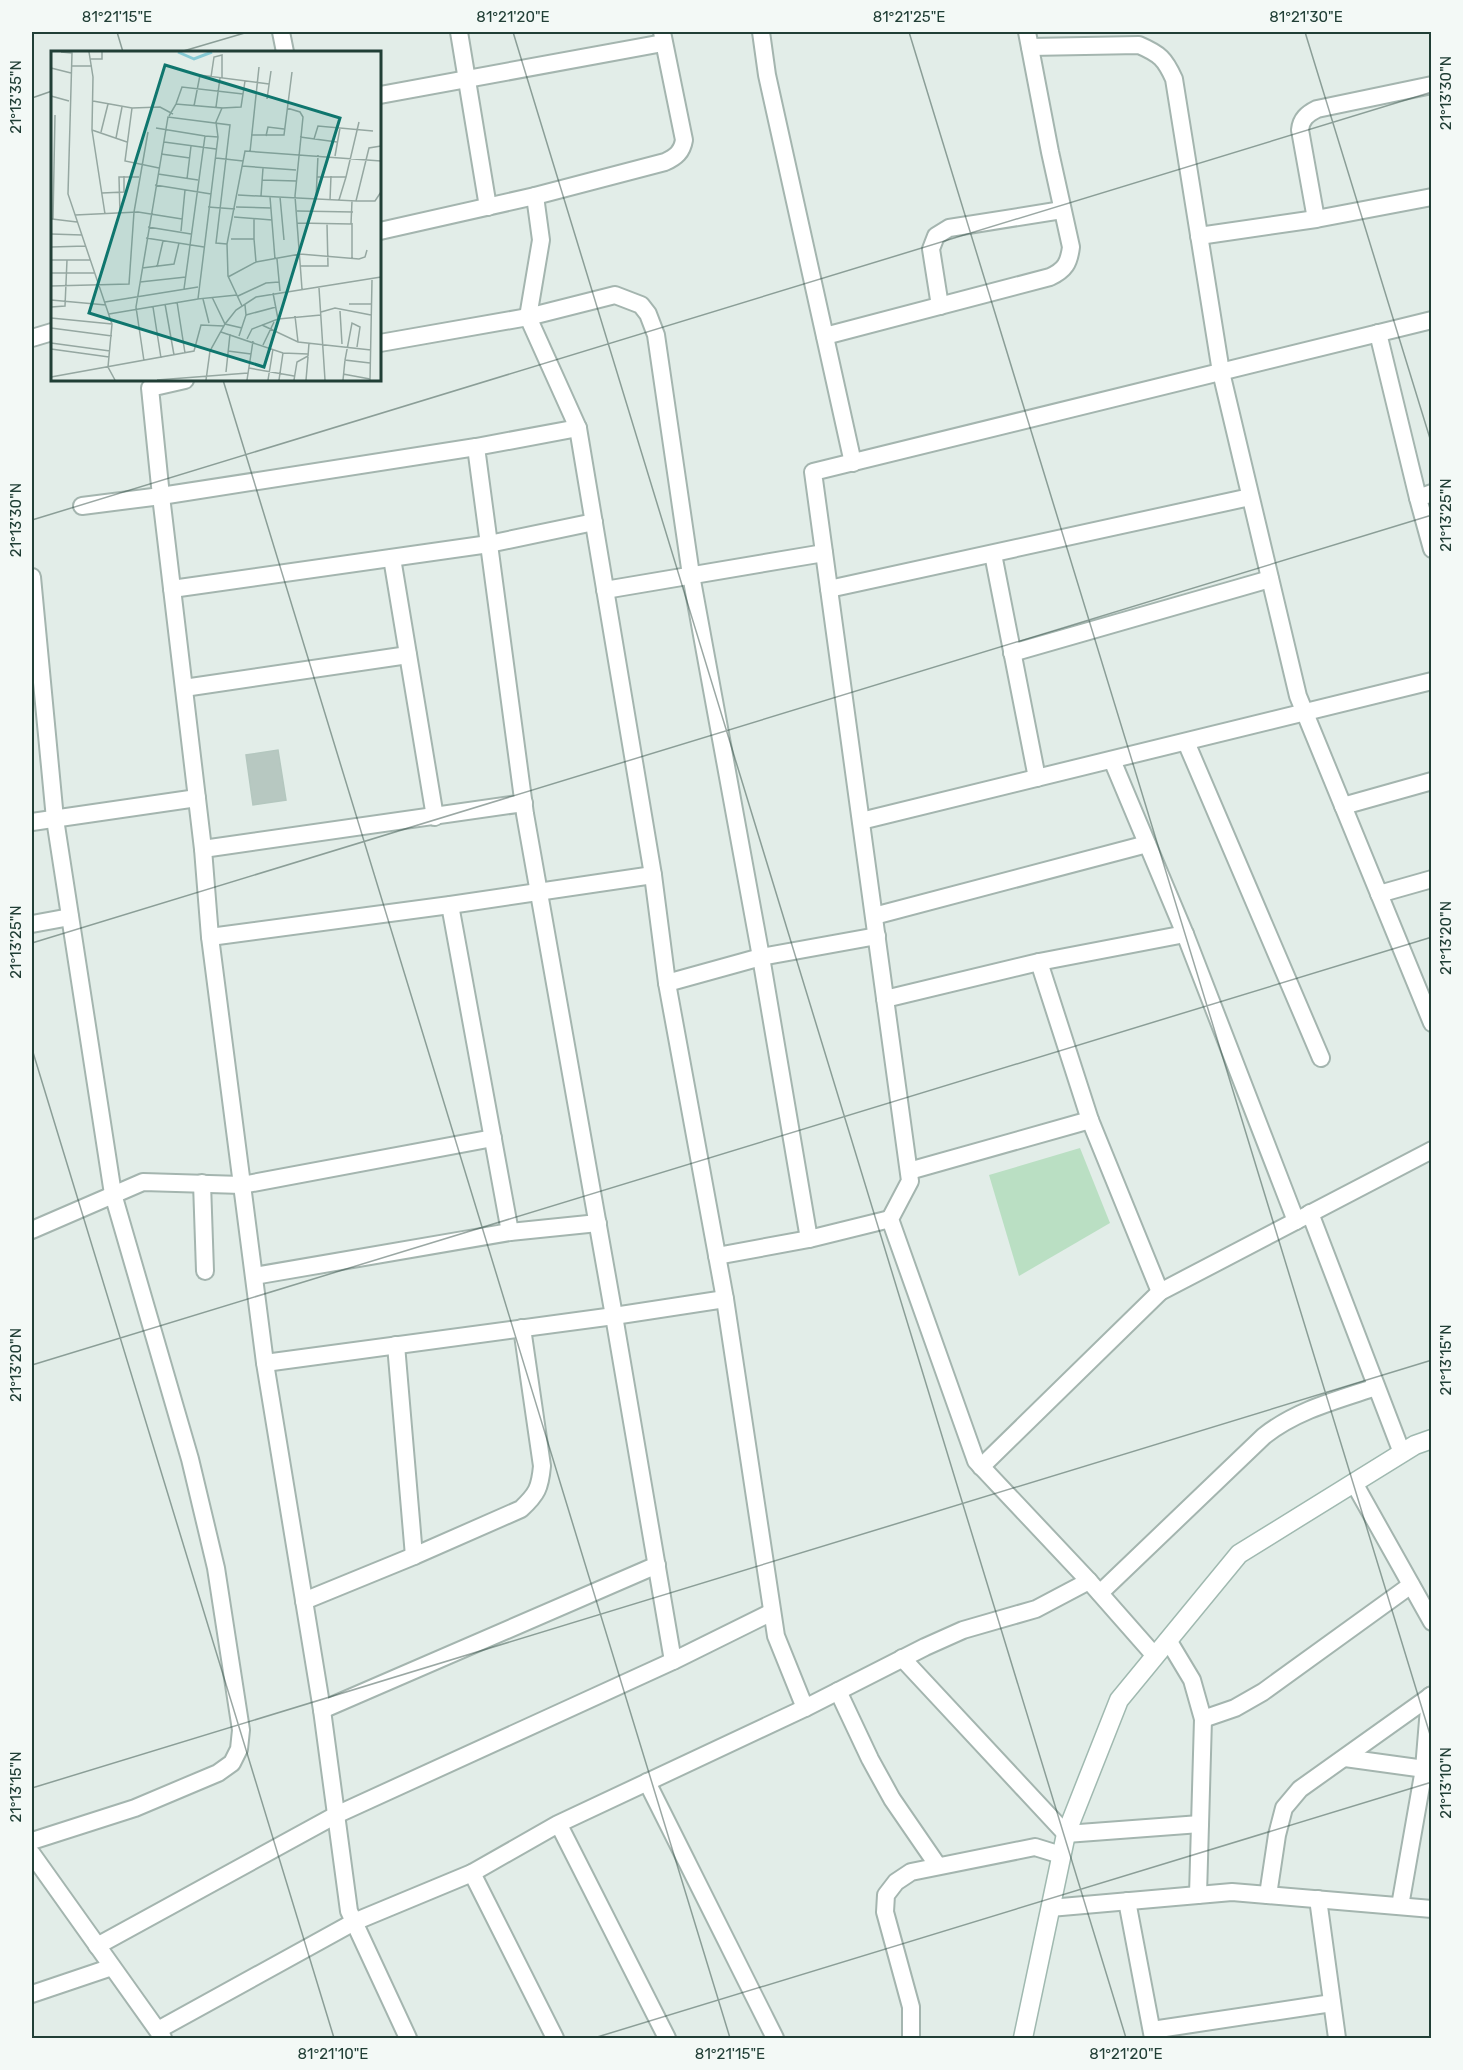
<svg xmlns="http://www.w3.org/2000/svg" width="1463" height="2070" viewBox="0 0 1463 2070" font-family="Rubik,sans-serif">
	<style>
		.green { fill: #badfc3 }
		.building { fill: #b7c8c1; stroke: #b4c7bf; stroke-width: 1.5 }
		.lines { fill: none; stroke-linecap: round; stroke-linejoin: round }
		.street-casing { stroke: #a4b5af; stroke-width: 20 }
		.secondary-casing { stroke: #a0b9b0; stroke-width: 21 }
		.street { stroke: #fff; stroke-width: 16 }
		.secondary { stroke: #fff; stroke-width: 18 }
		.ticks { fill: none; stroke: #213f36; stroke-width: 1.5; stroke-opacity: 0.45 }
		.inset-river { fill: none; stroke: #87cbd5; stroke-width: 3 }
		.inset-road { fill: none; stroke: #95a7a1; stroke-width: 1.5 }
		.view { fill: #0f766e; fill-opacity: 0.15; stroke: #0f766e; stroke-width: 3 }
		.inset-edge { fill: none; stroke: #213f36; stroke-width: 3 }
		.neatline { fill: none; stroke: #213f36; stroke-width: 2 }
		.ticks-label { font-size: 15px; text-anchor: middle; fill: #213f36 }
	</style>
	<rect width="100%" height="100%" fill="#e2ede8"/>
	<polygon class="green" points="1080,1148 1110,1223 1019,1276 989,1175"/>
	<polygon class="building" points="278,750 286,800 253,805 246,755"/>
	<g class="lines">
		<g class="street-casing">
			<g id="street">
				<polyline points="281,32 285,52"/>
				<polyline points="459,32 488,207"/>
				<polyline points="761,32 767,75 853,463"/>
				<path d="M1030 47 1139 45C1160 54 1165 59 1174 79L1221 372 1298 696 1432 1023"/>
				<polyline points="380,95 663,43"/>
				<path d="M535 196 665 162C676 157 682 152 684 140L662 32"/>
				<path d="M1316 219 1300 130C1301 119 1307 114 1317 109L1432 85"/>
				<polyline points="380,231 535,196 541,240 528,317 578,428 653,875 667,983 725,1299 776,1636 805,1708 925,1647 963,1630 1036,1609 1089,1581"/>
				<polyline points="1199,236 1316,219 1432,197"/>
				<polyline points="940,306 931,249 936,236 949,228 1062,210"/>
				<polyline points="1378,333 1418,498"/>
				<path d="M825 336 1050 277C1065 270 1069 263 1071 247L1050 152 1027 32"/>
				<polyline points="32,338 52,332"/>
				<polyline points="380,343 528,317 615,295 641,305 648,314 656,335 691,575 761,957 809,1239 890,1219"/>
				<polyline points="185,380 150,388 161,496 203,849 210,937 265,1363 322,1710 349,1911 408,2038"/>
				<polyline points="578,428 476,447 525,814 614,1316 673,1661"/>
				<polyline points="1432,493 1418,498 1432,549"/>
				<polyline points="82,506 161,496 476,447"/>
				<polyline points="993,554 1037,778"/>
				<polyline points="392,558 435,817"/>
				<polyline points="32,577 55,819 113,1194 190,1459 216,1568 241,1730 239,1749 232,1763 218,1773 135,1808 32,1841"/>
				<polyline points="172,589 489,544 594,522"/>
				<polyline points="829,589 1250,497"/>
				<polyline points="605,590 824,553"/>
				<polyline points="1012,653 1270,579"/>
				<polyline points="184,688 408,655"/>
				<polyline points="1186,742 1321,1058"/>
				<polyline points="1112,760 1185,934 1296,1221"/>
				<polyline points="1343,806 1432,781"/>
				<polyline points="861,821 1432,681"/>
				<polyline points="32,822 197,798"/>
				<polyline points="203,849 524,803"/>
				<polyline points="1379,894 1432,879"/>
				<polyline points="450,905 510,1232"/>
				<polyline points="874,916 1147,844"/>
				<polyline points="32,924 70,917"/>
				<polyline points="210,937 450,905 653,875"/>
				<polyline points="1039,962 1090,1120"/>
				<polyline points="667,983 761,957 877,936"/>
				<polyline points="885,999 1039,962 1185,934"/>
				<polyline points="909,1171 1090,1120 1160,1292"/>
				<polyline points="202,1183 205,1271"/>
				<polyline points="1310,1213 1402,1453"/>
				<polyline points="32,1230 143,1182 242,1185 493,1138"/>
				<polyline points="717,1256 809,1239"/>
				<polyline points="254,1276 510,1232 598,1223"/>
				<polyline points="396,1345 414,1556"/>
				<polyline points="265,1363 614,1316 725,1299"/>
				<polyline points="981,1467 1160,1292 1432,1150"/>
				<polyline points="1354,1483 1432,1622"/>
				<path d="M1100 1593 1264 1436C1297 1410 1337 1400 1376 1387"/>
				<path d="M304 1601 414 1556 521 1509C537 1494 540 1488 542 1466L522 1328"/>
				<polyline points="1168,1640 1192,1680 1203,1719 1198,1895"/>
				<polyline points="1155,1656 1089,1581 976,1461 890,1219 910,1181 813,472 1432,320"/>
				<polyline points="902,1658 1066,1834 1200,1824"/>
				<polyline points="838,1691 870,1759 892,1799 938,1866"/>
				<polyline points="322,1710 657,1565"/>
				<polyline points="1203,1719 1235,1708 1263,1692 1411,1585"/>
				<polyline points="1345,1758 1432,1770"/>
				<polyline points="647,1782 775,2038"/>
				<polyline points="559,1825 667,2038"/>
				<polyline points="32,1854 163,2038"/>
				<polyline points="472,1873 555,2038"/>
				<polyline points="1268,1895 1277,1835 1284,1808 1300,1789 1432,1695"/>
				<polyline points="1318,1899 1337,2038"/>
				<polyline points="1127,1901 1153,2038"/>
				<polyline points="1400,1906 1424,1769 1430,1696"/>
				<polyline points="1050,1908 1232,1892 1432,1909"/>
				<polyline points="97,1946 336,1815 673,1661 772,1612"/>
				<polyline points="32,1994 112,1967"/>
				<polyline points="158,2030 354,1922 472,1873 558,1824 805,1708"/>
				<polyline points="1152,2030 1332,2003"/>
				<polyline points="911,2038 911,2007 885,1912 886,1895 896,1882 911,1872 1035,1847 1061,1855"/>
			</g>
		</g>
		<g class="secondary-casing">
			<polyline id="secondary" points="1023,2038 1066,1834 1119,1700 1239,1554 1415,1445 1432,1439"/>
		</g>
		<use href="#street" class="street"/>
		<use href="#secondary" class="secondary"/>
	</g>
	<path class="ticks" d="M117 32 123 52M513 32 1126 2038M909 32 1432 1741M1305 32 1432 445M180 52 248 32M32 98 52 91M223 380 730 2038M32 520 1432 92M32 943 1432 515M32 1049 334 2038M32 1365 1432 937M32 1788 1432 1360M594 2038 1432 1782"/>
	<g transform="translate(51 51)">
		<rect width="330" height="330" fill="#e2ede8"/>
		<path class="inset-river" d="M127 1 143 8 161 1"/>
		<path class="inset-road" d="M10 1 21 2 17 143 61 273 57 316 64 329M38 1 42 26 41 79 54 163M39 8H51V1M21 15H41M0 17 20 22M160 26 163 6 171 4V27M0 45 18 50M216 48 220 20M42 50 81 57 109 56 122 63M125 53 131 36 192 43M143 55 149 24 218 33M165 56 169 27M81 57 74 110 108 117M171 57 190 56 194 30M236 57 249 61 252 66 244 145 251 238M118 65 125 53 171 57 165 71 167 86 147 248 186 244M105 77 154 85M41 79 76 91M50 81 57 53M200 84H233L241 21M215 85 217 76 233 78M249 86 286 91M65 87 71 56M263 88 267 75 322 80M113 91 165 98M199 101 208 16M110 103 139 107M284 105 289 77M165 107 192 110M191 115 245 119M107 123 147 129M266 126 267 104M136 128 140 95M211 129 245 130M104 134 160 143M51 142 73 141V125M187 144 305 150 318 97 330 95M210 145 212 117M219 146 224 208M229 146 233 189M265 148 266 126H295L308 71M279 149 280 125M288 149 295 126M305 150H324L330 141M157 156 184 158M185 156 220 157M246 160 302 161M69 163 68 126H88M24 164 87 161 131 168M183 166 221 169M203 167V188M1 168 26 171M2 168 4 64M246 172 300 173 301 150M97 176 140 183M130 180 134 139M0 183 31 184M95 187 153 196M180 188H203L205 211M0 196 35 195M301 207V172M226 208 229 240M0 209H39M250 215H277L276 173M106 216 112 190M91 217 123 213 128 192M0 222H44M177 226 205 211 249 203 308 208 314 206 316 199M89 231 135 226M0 235 78 233 83 161 97 81M268 237 274 329M133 238 154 85 167 86M222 242 227 268M187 245 215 232 228 231M161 246 174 273 191 277M152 248 158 272M0 249 55 254M54 251 147 236M126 251 134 302M114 253 123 304M298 253H321M191 255 177 225 176 193 194 100 330 110M0 256 14 255 16 209M102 256 110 307M289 260 291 293M270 261 284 257 320 264M58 263 147 248M195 264 225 256M244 265 247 291M0 267 61 273M211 274 247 291 320 299M0 277 61 285M170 281 232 302M188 285 195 264 194 254M196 288 201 278 227 268 270 264M0 292 59 300M212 294 223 271M306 296 309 276 301 272 294 309 319 312M0 298 58 306M177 300 200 303M93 310 85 256 117 66 179 74 165 192 176 193M198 317 243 325M175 321 179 283M292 323 319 328M0 326 143 300 150 274 173 275M106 329 197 322M155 329 159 300 174 273 185 259 205 246 330 226M196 329 202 290M217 329 222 298M228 329 232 302 257 303M243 329 246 311 257 305 258 292M255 329 257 306M292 329 294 309M319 329 321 229"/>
		<path class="view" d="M114 14 289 67 213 316 38 262Z"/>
		<rect width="330" height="330" class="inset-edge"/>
	</g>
	<rect width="1463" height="2070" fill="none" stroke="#f3f9f6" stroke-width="66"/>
	<rect x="33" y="33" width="1397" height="2004" class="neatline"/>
	<g class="ticks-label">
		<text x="117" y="22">81°21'15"E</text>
		<text x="513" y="22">81°21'20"E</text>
		<text x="909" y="22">81°21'25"E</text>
		<text x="1306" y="22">81°21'30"E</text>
		<text transform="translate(1446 93) rotate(-90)" y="5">21°13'30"N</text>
		<text transform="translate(16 97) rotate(-90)" y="5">21°13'35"N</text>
		<text transform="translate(1446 515) rotate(-90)" y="5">21°13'25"N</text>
		<text transform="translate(16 520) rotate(-90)" y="5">21°13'30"N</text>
		<text transform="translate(1446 938) rotate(-90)" y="5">21°13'20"N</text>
		<text transform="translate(16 942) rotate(-90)" y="5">21°13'25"N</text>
		<text transform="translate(1446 1360) rotate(-90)" y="5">21°13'15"N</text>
		<text transform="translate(16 1365) rotate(-90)" y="5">21°13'20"N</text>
		<text transform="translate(1446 1783) rotate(-90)" y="5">21°13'10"N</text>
		<text transform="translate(16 1787) rotate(-90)" y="5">21°13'15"N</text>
		<text x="333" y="2059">81°21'10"E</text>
		<text x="730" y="2059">81°21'15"E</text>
		<text x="1126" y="2059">81°21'20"E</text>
	</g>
</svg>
